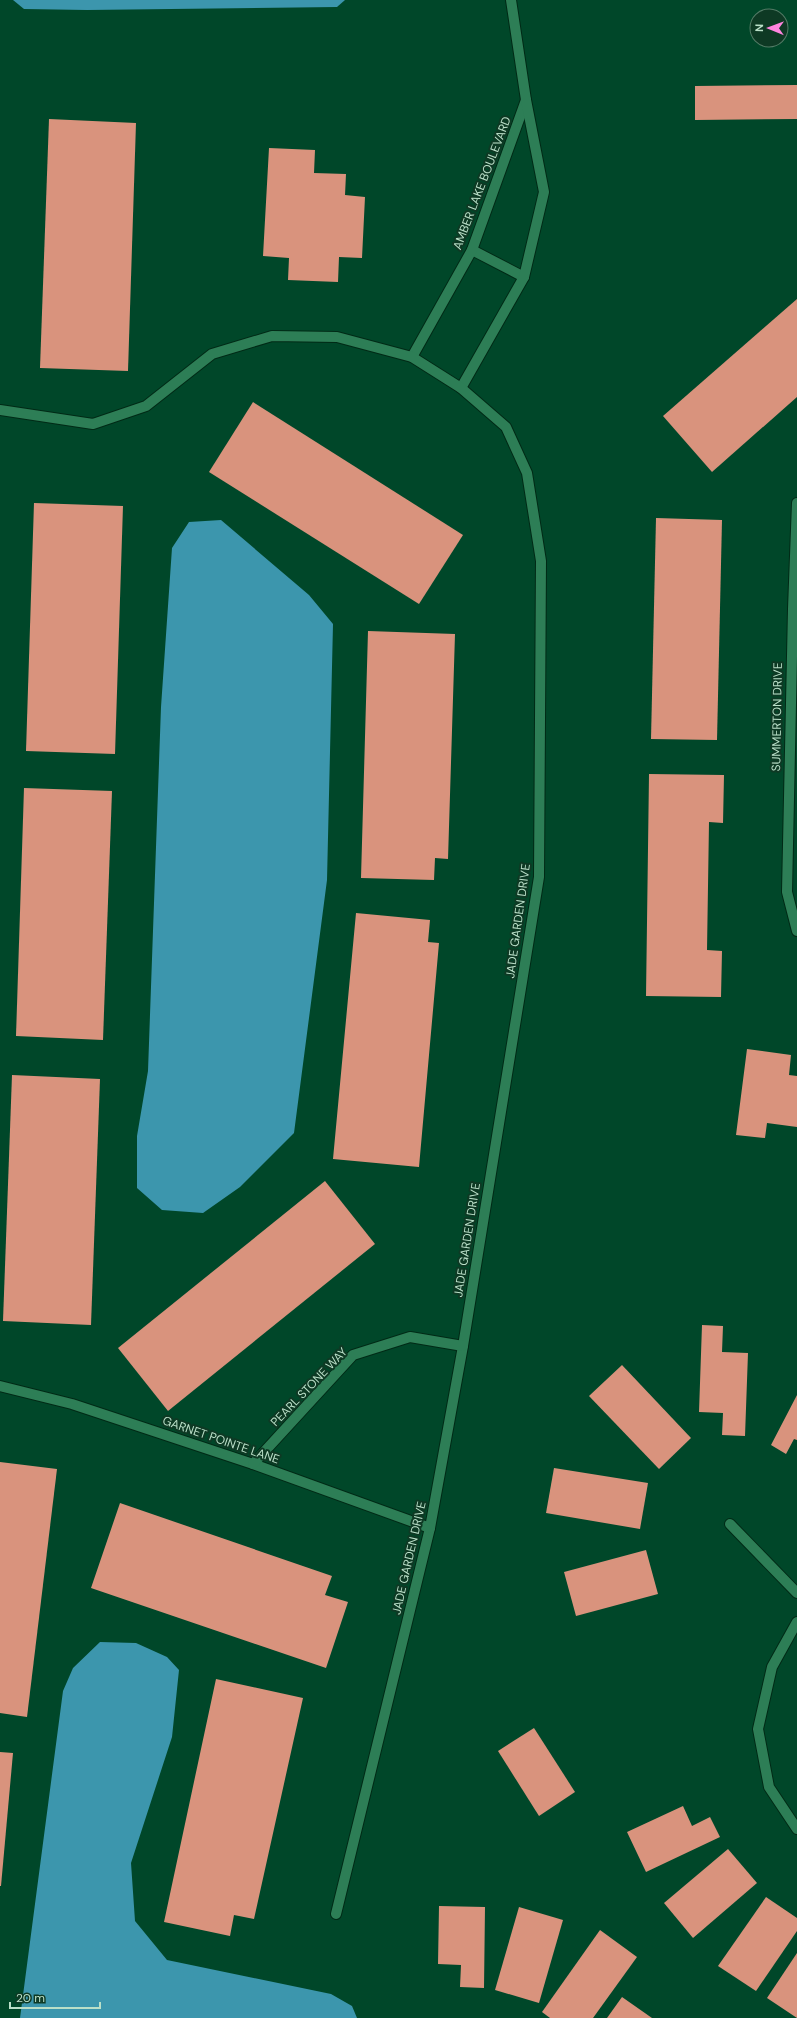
<svg xmlns="http://www.w3.org/2000/svg" width="797" height="2018" viewBox="0 0 797 2018" font-family="'DM Sans',sans-serif">
	<style>
		.water { fill: #3c96ad }
		.building { fill: #d9937d }
		.lines { fill: none; stroke-linecap: round; stroke-linejoin: round }
		.minor-casing { stroke: #002a16; stroke-width: 12 }
		.minor { stroke: #2d7e56; stroke-width: 10 }
		.labels { text-anchor: middle; dominant-baseline: central; stroke-width: 4; stroke-linejoin: round; paint-order: stroke }
		.street-label { font-size: 12px; fill: #badfc8; stroke: #0e3924 }
	</style>
	<rect width="100%" height="100%" fill="#004729"/>
	<g class="water">
		<polygon points="13,0 345,0 337,7 87,10 24,9"/>
		<polygon points="221,520 309,595 333,624 327,880 294,1133 240,1187 203,1213 162,1210 137,1188 137,1136 148,1071 161,707 172,548 189,522"/>
		<polygon points="100,1642 136,1643 167,1657 179,1670 172,1737 131,1863 135,1921 167,1960 331,1994 352,2006 357,2018 20,2018 63,1691 73,1668"/>
	</g>
	<g class="building">
		<polygon points="797,85 797,119 695,120 695,86"/>
		<polygon points="49,119 136,123 128,371 40,368"/>
		<polygon points="269,148 315,150 314,173 346,174 345,195 365,197 362,258 339,257 338,282 288,280 289,258 263,256"/>
		<polygon points="797,299 797,397 712,472 663,416"/>
		<polygon points="253,402 463,535 419,604 209,472"/>
		<polygon points="34,503 123,506 115,754 26,751"/>
		<polygon points="656,518 722,520 717,740 651,739"/>
		<polygon points="368,631 455,634 448,859 435,858 434,880 361,878"/>
		<polygon points="649,774 724,775 723,823 709,822 707,950 722,951 721,997 646,996"/>
		<polygon points="24,788 112,791 103,1040 16,1036"/>
		<polygon points="356,913 430,920 428,942 439,943 419,1167 333,1159"/>
		<polygon points="747,1049 791,1055 789,1075 797,1076 797,1127 767,1123 765,1138 736,1135"/>
		<polygon points="12,1075 100,1079 91,1325 3,1321"/>
		<polygon points="325,1181 375,1244 168,1411 118,1348"/>
		<polygon points="702,1325 723,1326 722,1352 748,1353 745,1436 722,1435 723,1413 699,1412"/>
		<polygon points="622,1365 691,1438 659,1469 589,1396"/>
		<polygon points="797,1395 797,1440 794,1439 786,1454 771,1445"/>
		<polygon points="0,1462 57,1469 27,1717 0,1713"/>
		<polygon points="554,1468 648,1483 640,1529 546,1513"/>
		<polygon points="120,1503 332,1576 325,1595 348,1602 326,1668 91,1588"/>
		<polygon points="646,1550 658,1594 576,1616 564,1572"/>
		<polygon points="216,1679 303,1698 254,1919 234,1915 230,1936 164,1922"/>
		<polygon points="534,1728 575,1792 539,1816 498,1751"/>
		<polygon points="0,1752 13,1753 1,1886 0,1886"/>
		<polygon points="683,1806 692,1826 710,1817 720,1837 646,1872 627,1832"/>
		<polygon points="728,1849 757,1883 693,1938 664,1903"/>
		<polygon points="766,1897 797,1918 797,1931 756,1991 718,1966"/>
		<polygon points="439,1906 485,1907 484,1988 460,1987 461,1965 438,1964"/>
		<polygon points="519,1907 563,1920 539,2003 495,1990"/>
		<polygon points="600,1930 637,1957 593,2018 550,2018 542,2012"/>
		<polygon points="797,1953 797,2018 767,1998"/>
		<polygon points="622,1997 652,2018 607,2018"/>
	</g>
	<g class="lines">
		<g class="minor-casing">
			<g id="minor">
				<polyline points="472,250 524,277"/>
				<polyline points="412,357 472,250 526,100"/>
				<polyline points="461,388 524,277 544,192 526,100 511,0"/>
				<polyline points="0,410 93,424 146,406 212,354 272,336 337,337 412,357 461,388 506,427 527,473 541,561 539,877 463,1346 430,1528 336,1914"/>
				<polyline points="797,503 793,609 787,892 797,931"/>
				<polyline points="0,1386 72,1404 253,1464 430,1528"/>
				<polyline points="253,1464 353,1355 410,1337 463,1346"/>
				<polyline points="730,1524 797,1593"/>
				<polyline points="797,1622 772,1667 758,1729 769,1787 797,1829"/>
			</g>
		</g>
		<use href="#minor" class="minor"/>
	</g>
	<g class="labels">
		<g class="street-label">
			<text transform="translate(482 183) rotate(-69)">AMBER LAKE BOULEVARD</text>
			<text transform="translate(777 717) rotate(-89)">SUMMERTON DRIVE</text>
			<text transform="translate(518 921) rotate(-82)">JADE GARDEN DRIVE</text>
			<text transform="translate(467 1240) rotate(-81)">JADE GARDEN DRIVE</text>
			<text transform="translate(309 1387) rotate(-46)">PEARL STONE WAY</text>
			<text transform="translate(221 1440) rotate(19)">GARNET POINTE LANE</text>
			<text transform="translate(409 1558) rotate(-77)">JADE GARDEN DRIVE</text>
		</g>
	</g>
	<g transform="translate(769 28) rotate(271)"><circle r="19" fill="#0e3924" stroke="#537b66"/>
	<path d="M0-3L7 15L0 10L-7 15Z" fill="#ff85df"/>
	<text y="-6" font-size="11" font-weight="bold" text-anchor="middle" fill="#badfc8">N</text>
	</g>
	<path d="M10 2002v6h90v-6" fill="none" stroke="#badfc8" stroke-width="2"/>
	<text x="16" y="2002" font-size="12" fill="#badfc8" stroke="#0e3924" stroke-width="3" paint-order="stroke">20 m</text>
</svg>
